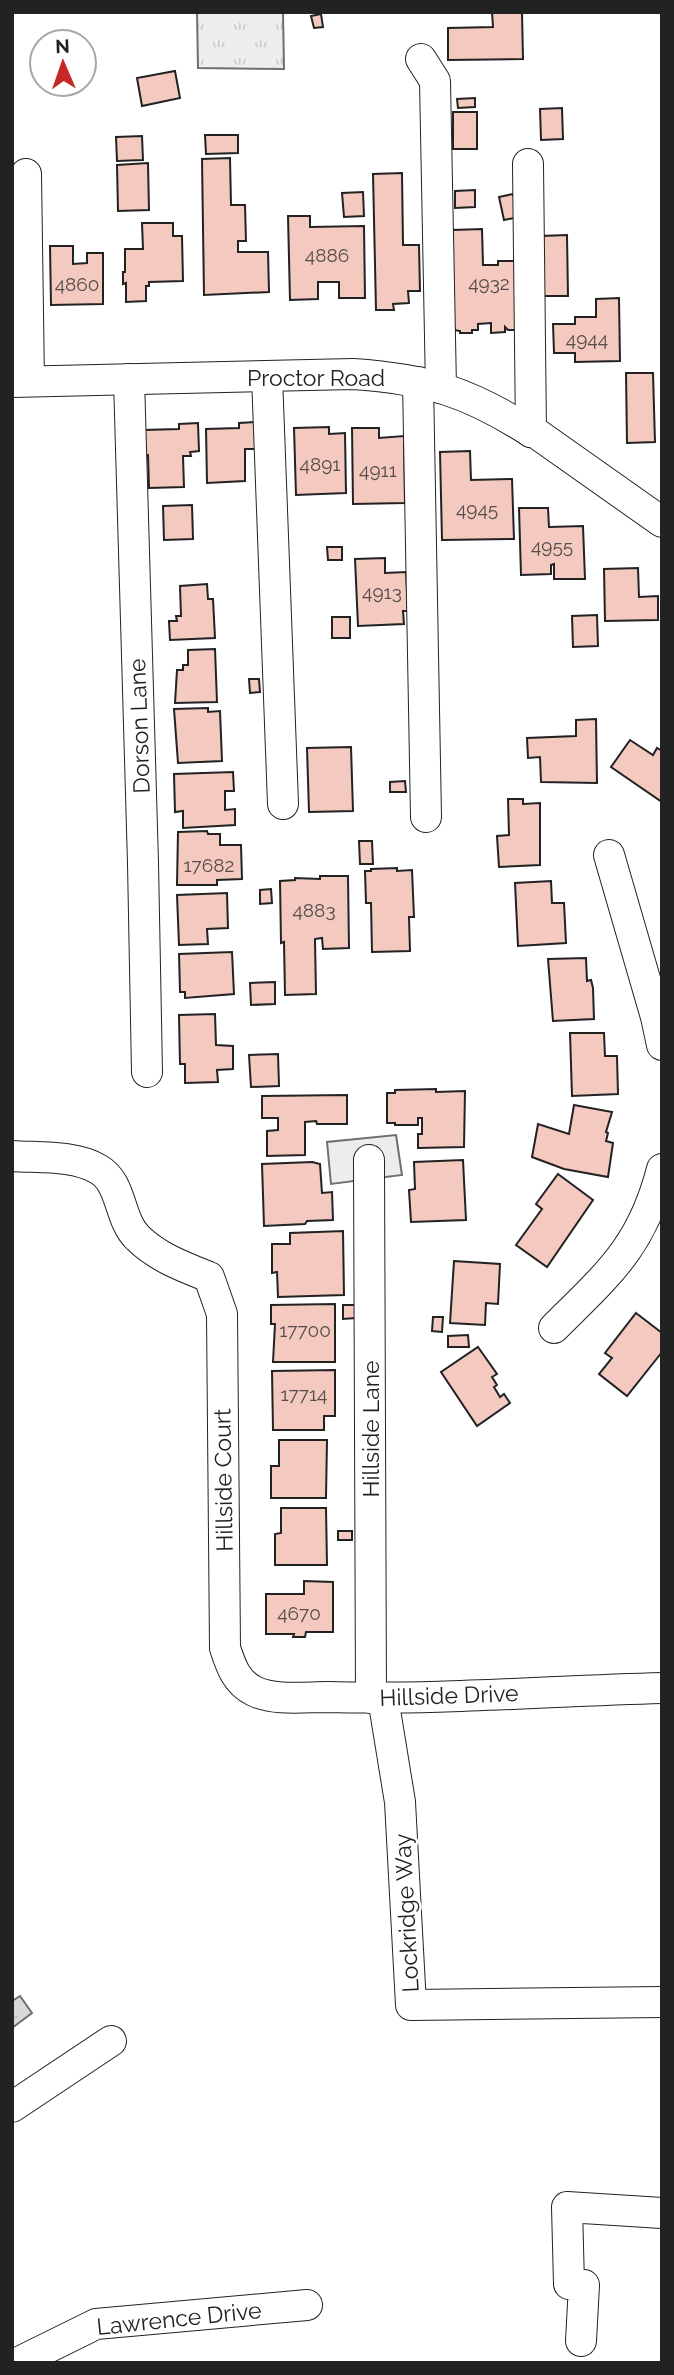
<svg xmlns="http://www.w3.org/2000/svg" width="674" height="2375" viewBox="0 0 674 2375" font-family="Raleway,sans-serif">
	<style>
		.grass { fill: url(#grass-tufts); stroke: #6f6f6f; stroke-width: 2 }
		.parking { fill: #ededed; stroke: #6f6f6f; stroke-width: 2 }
		.water { fill: url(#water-ripples); stroke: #6f6f6f; stroke-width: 2 }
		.building { fill: #f3c9c0; stroke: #222; stroke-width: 2 }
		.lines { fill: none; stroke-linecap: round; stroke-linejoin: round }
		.minor-casing { stroke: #222; stroke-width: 32 }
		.minor { stroke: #fff; stroke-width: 30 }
		.labels { text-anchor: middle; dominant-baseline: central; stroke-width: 5; stroke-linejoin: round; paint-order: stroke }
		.number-label { font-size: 19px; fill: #564c4a }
		.street-label { font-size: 23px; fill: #222; stroke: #fff }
	</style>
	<defs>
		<pattern id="grass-tufts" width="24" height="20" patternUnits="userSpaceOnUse" patternTransform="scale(1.75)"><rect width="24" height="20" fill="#eee"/><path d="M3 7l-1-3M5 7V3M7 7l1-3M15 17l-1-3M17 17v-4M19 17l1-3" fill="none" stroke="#ccc"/></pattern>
		<pattern id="water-ripples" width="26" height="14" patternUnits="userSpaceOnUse" patternTransform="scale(1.75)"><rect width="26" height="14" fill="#d9d9d9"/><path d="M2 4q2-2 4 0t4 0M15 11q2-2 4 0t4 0" fill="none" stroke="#bababa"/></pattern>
	</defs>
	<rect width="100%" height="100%" fill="#fff"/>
	<polygon class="grass" points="197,12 283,12 284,69 198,68"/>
	<polygon class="parking" points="396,1135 402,1175 331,1184 327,1142"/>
	<polygon class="water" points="20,1996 32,2013 12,2028 12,2001"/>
	<g class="building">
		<polygon points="492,12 522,12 523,59 448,60 448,28 493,27"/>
		<polygon points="321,14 323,27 314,28 311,16"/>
		<polygon points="175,71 180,98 142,106 137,78"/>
		<polygon points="475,98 475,107 458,108 457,99"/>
		<polygon points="562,108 563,139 541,140 540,109"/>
		<rect x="453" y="112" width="24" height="37"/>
		<polygon points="205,135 238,135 238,153 206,154"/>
		<polygon points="142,136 143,160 117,161 116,137"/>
		<polygon points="230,158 231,205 245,205 246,241 238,241 238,252 268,252 269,292 204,295 202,159"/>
		<polygon points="148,163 149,210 118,211 117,165"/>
		<polygon points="402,173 403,245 419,245 420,291 408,291 409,303 393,304 394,310 376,310 373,174"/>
		<polygon points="475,190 475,207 455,208 455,191"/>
		<polygon points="363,192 364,216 344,217 342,193"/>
		<polygon points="513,194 519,217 504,220 499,197"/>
		<polygon points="288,216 310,216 310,227 364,226 365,298 339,298 339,282 318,282 318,299 290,300"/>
		<polygon points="142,223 173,223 173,236 182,236 183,281 149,282 149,286 146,286 146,301 126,302 126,283 123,284 123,272 125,272 125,249 143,249"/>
		<polygon points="482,229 483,265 498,265 498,261 522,261 515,330 508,330 505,327 505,332 491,333 491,323 478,324 478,330 472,330 472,333 460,333 460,331 454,330 452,230"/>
		<polygon points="567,235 568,296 541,296 540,236"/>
		<polygon points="50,246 73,246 73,264 87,263 87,253 103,253 103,304 51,305"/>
		<polygon points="619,298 620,361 575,362 575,353 554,353 553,324 575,324 575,317 596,317 596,299"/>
		<polygon points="626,373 653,373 655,442 627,443"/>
		<polygon points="257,422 258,449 245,449 245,481 207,483 206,429 239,428 239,423"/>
		<polygon points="198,423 199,451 190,452 191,456 183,456 184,487 149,488 148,455 144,456 143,430 179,429 179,424"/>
		<polygon points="329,427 329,434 345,433 346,493 296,495 294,428"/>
		<polygon points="352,428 379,428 379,438 404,436 405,503 353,504"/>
		<polygon points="470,451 471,480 512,479 514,539 442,540 440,452"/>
		<polygon points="192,505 193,539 164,540 163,506"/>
		<polygon points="519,508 548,508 549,527 583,526 585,579 554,579 554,564 551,565 551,574 521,575"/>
		<polygon points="327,547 342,547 342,560 328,560"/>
		<polygon points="385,558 385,573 406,572 408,611 403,611 404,624 358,626 355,559"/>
		<polygon points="638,568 639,597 658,596 658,620 605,621 604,569"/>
		<polygon points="207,584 208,599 213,599 215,638 170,640 169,621 177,621 176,616 181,616 180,586"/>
		<polygon points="597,615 598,646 573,647 572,616"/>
		<rect x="332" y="617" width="18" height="21"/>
		<polygon points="215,649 217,702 175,703 177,670 183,670 183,665 188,665 188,650"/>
		<polygon points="249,679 259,679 260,692 250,693"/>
		<polygon points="208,708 208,712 220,711 222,761 178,763 174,709"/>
		<polygon points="596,719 597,783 541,782 540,757 528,758 527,738 576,736 576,720"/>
		<polygon points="630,740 653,755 657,748 662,751 662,802 611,767"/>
		<polygon points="351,747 353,811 309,812 307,748"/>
		<polygon points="233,772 234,791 225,791 225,810 235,809 235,825 183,828 183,811 175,812 174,774"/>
		<polygon points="405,781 406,792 390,792 390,782"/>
		<polygon points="508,799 523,799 523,804 540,803 540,865 499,867 497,836 509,835"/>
		<polygon points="207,831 208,834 220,834 220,845 241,845 242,879 217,880 217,885 177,885 178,832"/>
		<polygon points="359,841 372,841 373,864 360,864"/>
		<polygon points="397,868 397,871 412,870 414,917 409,917 410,951 372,952 371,903 366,903 365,871 371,871 371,869"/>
		<polygon points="320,876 348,876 349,948 323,949 322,938 315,939 316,994 285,995 284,942 281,943 280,881 295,880 295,878 320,879"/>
		<polygon points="551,881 552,903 564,903 566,943 518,946 515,883"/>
		<polygon points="271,889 272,903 260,904 260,890"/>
		<polygon points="227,893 228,928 207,929 208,944 179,945 177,895"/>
		<polygon points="232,952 234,994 185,998 185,992 180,992 179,954"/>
		<polygon points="586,958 587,981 591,980 593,988 594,1019 553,1021 548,959"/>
		<polygon points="275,982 275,1004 251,1005 250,983"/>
		<polygon points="215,1014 216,1045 233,1046 233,1069 217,1070 218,1082 185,1083 185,1064 180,1064 179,1015"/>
		<polygon points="570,1033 604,1033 605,1056 617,1056 618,1094 572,1096"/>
		<polygon points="278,1054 279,1086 251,1087 249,1055"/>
		<polygon points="436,1089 436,1092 465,1091 464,1147 418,1148 418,1134 422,1134 422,1118 418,1118 418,1125 395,1125 395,1123 387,1123 387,1093 395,1093 395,1090"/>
		<polygon points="347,1095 347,1124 317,1124 316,1121 305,1122 305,1155 267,1156 267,1131 278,1130 278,1118 262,1118 262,1096"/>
		<polygon points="574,1105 612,1112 606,1132 608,1133 606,1141 613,1143 608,1177 564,1169 532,1157 538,1124 569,1134"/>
		<polygon points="463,1160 466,1220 411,1222 409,1190 415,1189 414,1162"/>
		<polygon points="312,1162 320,1164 322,1193 332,1192 333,1220 307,1221 305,1224 264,1226 262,1164"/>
		<polygon points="558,1174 593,1200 547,1267 516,1245 542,1209 536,1204"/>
		<polygon points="343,1231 344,1295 278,1297 277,1272 272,1273 272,1244 290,1244 290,1233"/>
		<polygon points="454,1261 500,1264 498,1304 486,1303 485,1325 450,1323"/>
		<polygon points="335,1304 335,1362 273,1362 275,1324 271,1324 271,1305"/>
		<polygon points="343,1305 356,1305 356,1318 343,1319"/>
		<polygon points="636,1313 662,1333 662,1352 627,1396 599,1374 612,1358 605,1353"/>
		<polygon points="433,1317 443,1317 442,1332 432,1331"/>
		<polygon points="468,1335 469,1347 448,1347 448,1336"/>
		<polygon points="478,1347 497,1374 492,1377 497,1385 494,1387 500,1397 504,1394 510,1403 477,1426 441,1372"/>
		<polygon points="335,1370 335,1416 324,1416 324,1430 273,1430 272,1371"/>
		<polygon points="279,1440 327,1440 326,1498 271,1498 271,1466 279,1466"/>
		<polygon points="281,1508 326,1508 327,1565 275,1565 275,1534 281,1533"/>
		<rect x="338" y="1531" width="14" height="9"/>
		<polygon points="304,1581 333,1582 333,1632 306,1632 305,1637 293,1637 294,1634 266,1634 266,1594 304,1594"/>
	</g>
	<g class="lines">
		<g class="minor-casing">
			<g id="minor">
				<polyline points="421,59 435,81 441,388"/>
				<polyline points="528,164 531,432"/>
				<polyline points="26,174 29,381"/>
				<polyline points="267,376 283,804"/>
				<polyline points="129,379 143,863 147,1072"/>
				<path d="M12 382 353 374C427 379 469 392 531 432L533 431 662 522"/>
				<polyline points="418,382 426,817"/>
				<polyline points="609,855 656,1017 662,1045"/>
				<path d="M12 1156C39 1158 74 1155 98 1169 123 1183 118 1219 138 1238 157 1257 184 1267 209 1277L222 1314 225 1648C231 1666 236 1682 254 1691 274 1701 305 1697 327 1697 439 1700 550 1691 662 1688"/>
				<polyline points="369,1160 371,1698"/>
				<path d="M554 1328C608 1274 642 1247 662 1169"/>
				<polyline points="383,1698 400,1802 411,2005 662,2002"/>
				<polyline points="12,2107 111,2041"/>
				<polyline points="581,2341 584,2285 569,2284 567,2207 662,2213"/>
				<polyline points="17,2363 96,2324 307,2305"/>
			</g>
		</g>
		<use href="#minor" class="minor"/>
	</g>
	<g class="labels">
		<g class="number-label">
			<text x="327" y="255">4886</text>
			<text x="489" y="283">4932</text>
			<text x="77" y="284">4860</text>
			<text x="587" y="339">4944</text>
			<text x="320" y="464">4891</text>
			<text x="378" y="470">4911</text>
			<text x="477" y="509">4945</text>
			<text x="552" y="546">4955</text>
			<text x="382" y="592">4913</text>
			<text x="209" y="865">17682</text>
			<text x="314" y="910">4883</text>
			<text x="305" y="1330">17700</text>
			<text x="304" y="1394">17714</text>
			<text x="299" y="1613">4670</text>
		</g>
		<g class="street-label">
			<text x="316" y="377">Proctor Road</text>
			<text transform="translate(139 726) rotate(-92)">Dorson Lane</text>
			<text transform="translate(370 1429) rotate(-90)">Hillside Lane</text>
			<text transform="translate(223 1480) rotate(-91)">Hillside Court</text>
			<text transform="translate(449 1695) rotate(-2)">Hillside Drive</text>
			<text transform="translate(406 1913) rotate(-93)">Lockridge Way</text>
			<text transform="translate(179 2318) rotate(-6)">Lawrence Drive</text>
		</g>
	</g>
	<rect width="674" height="2375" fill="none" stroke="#222222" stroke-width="28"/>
	<g transform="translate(63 63) rotate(358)"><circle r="33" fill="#ffffff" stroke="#a7a7a7" stroke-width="2"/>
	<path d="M0-5L12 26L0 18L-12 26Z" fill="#c62828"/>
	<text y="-10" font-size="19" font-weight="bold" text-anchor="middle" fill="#222222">N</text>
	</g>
</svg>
